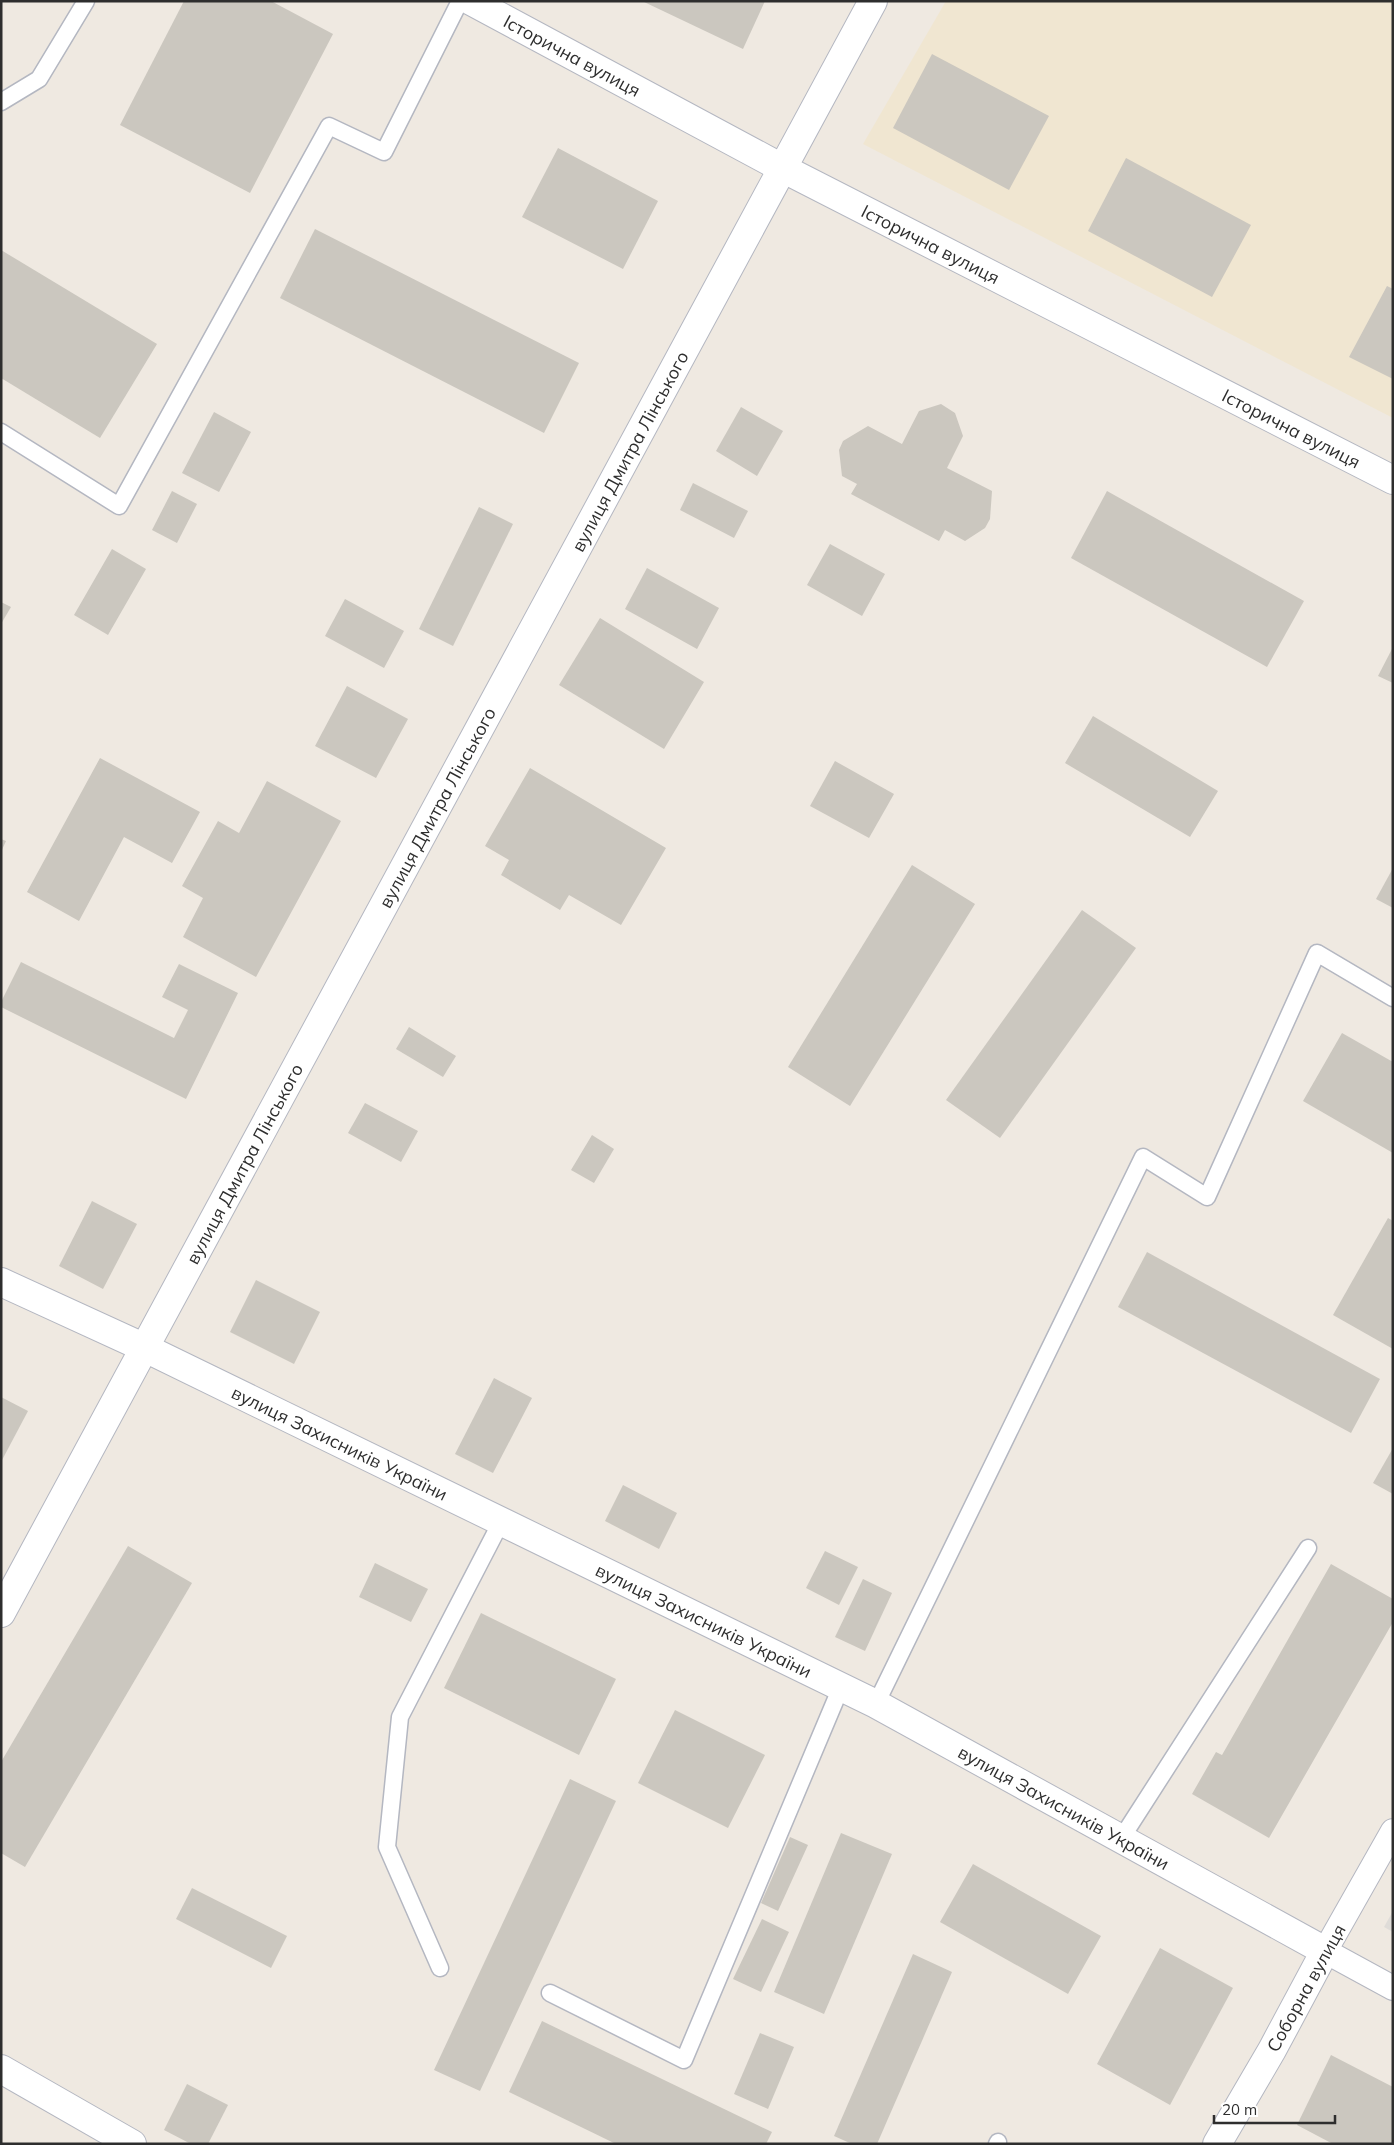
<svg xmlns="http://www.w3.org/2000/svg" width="1394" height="2145" viewBox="0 0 1394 2145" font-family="Mulish,sans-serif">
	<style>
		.education { fill: #f0e6d1 }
		.plaza { fill: #dfdcd8 }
		.building { fill: #cbc7bf }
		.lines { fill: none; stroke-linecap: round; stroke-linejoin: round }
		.service-casing { stroke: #b4b7c1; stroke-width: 19 }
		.pedestrian-casing { stroke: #b4b7c1; stroke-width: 26 }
		.minor-casing { stroke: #b4b7c1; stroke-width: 30 }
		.service { stroke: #fff; stroke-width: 16 }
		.pedestrian { stroke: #fff; stroke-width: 24 }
		.minor { stroke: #fff; stroke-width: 28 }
		.labels { text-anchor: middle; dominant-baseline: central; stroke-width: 4; stroke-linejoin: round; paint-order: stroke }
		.street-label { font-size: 18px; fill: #2e2e2e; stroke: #fff }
	</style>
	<rect width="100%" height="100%" fill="#efe9e1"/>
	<polygon class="education" points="946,1 1393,1 1393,418 863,144"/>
	<polygon class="plaza" points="1393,1911 1393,1932 1384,1927"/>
	<g class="building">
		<polygon points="184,1 271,1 333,34 250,193 120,125"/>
		<polygon points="642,1 765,1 743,49"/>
		<polygon points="932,54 1049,116 1009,190 893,128"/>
		<polygon points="558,148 658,201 623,269 522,217"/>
		<polygon points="1126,158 1251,225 1212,297 1088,231"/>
		<polygon points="315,229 579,363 544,433 280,298"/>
		<polygon points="1,250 157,344 100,438 1,378"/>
		<polygon points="1387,286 1393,289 1393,379 1349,357"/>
		<polygon points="941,404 955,413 963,436 947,468 992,491 990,519 985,528 965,541 945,530 939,541 851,494 857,484 842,476 839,450 843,441 868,426 902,444 919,411"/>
		<polygon points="741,407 783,431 757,476 716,451"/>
		<polygon points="214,412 251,432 219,492 182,473"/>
		<polygon points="693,483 748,511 734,538 680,510"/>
		<polygon points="172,491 197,504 177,543 152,530"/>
		<polygon points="1107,491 1304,601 1267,667 1071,558"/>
		<polygon points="479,507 513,524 453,646 419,629"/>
		<polygon points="830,544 885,574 862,616 807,585"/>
		<polygon points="112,549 146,569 108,635 74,615"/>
		<polygon points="647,568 719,608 697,649 625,609"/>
		<polygon points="345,599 404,631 384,668 325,636"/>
		<polygon points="1,602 11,607 1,624"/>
		<polygon points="600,618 704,682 664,749 559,685"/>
		<polygon points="1393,647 1393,683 1378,676"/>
		<polygon points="347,686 408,719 376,778 315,746"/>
		<polygon points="1093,716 1218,791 1190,837 1065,763"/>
		<polygon points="100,758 200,812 172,863 124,837 79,921 27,892"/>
		<polygon points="835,761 894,794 869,838 810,806"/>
		<polygon points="530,768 666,848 621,925 569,895 560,910 501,875 509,860 485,846"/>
		<polygon points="267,781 341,821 256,977 183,937 203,898 182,886 218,821 239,833"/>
		<polygon points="1,839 6,841 1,852"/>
		<polygon points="912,865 975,904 850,1106 788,1067"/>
		<polygon points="1393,868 1393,908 1376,899"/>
		<polygon points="1082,910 1136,948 1000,1138 946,1100"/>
		<polygon points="21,962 174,1038 188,1010 162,997 179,964 238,993 186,1099 1,1007 1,1002"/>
		<polygon points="409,1027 456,1056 443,1077 396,1049"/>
		<polygon points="1342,1033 1393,1062 1393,1153 1303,1101"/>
		<polygon points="365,1103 418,1131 401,1162 348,1133"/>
		<polygon points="592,1135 614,1149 594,1183 571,1170"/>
		<polygon points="92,1201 137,1224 103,1289 59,1266"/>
		<polygon points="1388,1218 1393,1221 1393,1349 1333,1315"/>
		<polygon points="1147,1252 1380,1379 1351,1433 1118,1307"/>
		<polygon points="256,1280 320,1312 294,1364 230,1332"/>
		<polygon points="494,1378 532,1398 493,1473 455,1454"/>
		<polygon points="1,1397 28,1411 1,1462"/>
		<polygon points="1393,1448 1393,1494 1373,1483"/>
		<polygon points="623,1485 677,1513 659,1549 605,1521"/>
		<polygon points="128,1546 192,1583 25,1867 1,1853 1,1762"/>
		<polygon points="825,1551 858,1567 839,1605 806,1588"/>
		<polygon points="375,1563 428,1589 411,1622 359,1597"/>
		<polygon points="1331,1564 1393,1599 1393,1622 1269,1838 1192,1794 1216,1752 1222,1755"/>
		<polygon points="863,1579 892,1593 865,1651 835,1637"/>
		<polygon points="481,1613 616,1679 579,1755 444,1688"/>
		<polygon points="675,1710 765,1755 728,1828 638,1783"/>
		<polygon points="570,1779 616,1801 480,2091 434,2070"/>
		<polygon points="841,1833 892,1854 824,2014 774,1992"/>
		<polygon points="790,1837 808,1845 778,1911 761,1903"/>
		<polygon points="973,1864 1101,1936 1068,1994 940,1922"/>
		<polygon points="192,1888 287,1936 271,1968 176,1919"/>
		<polygon points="762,1919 789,1932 761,1992 733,1979"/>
		<polygon points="1160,1948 1233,1988 1170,2105 1097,2064"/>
		<polygon points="913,1954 952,1972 877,2144 852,2144 834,2136"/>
		<polygon points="542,2021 772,2132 766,2144 616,2144 509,2092"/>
		<polygon points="760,2033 794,2047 768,2109 734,2094"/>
		<polygon points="1331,2055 1393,2087 1393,2144 1333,2144 1297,2125"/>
		<polygon points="187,2084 228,2105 208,2144 191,2144 164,2130"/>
	</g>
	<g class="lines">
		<g class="service-casing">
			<g id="service">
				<polyline points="1,102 39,79 86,1"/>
				<polyline points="1,432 119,506 329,126 384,152 460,1"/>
				<polyline points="876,1704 1143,1157 1207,1197 1317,953 1393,998"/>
				<polyline points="1121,1839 1308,1548"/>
				<polyline points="440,1968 387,1847 400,1717 501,1522"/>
				<polyline points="550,1993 684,2060 841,1687"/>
				<polyline points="997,2144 998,2142"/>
			</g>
		</g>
		<g class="pedestrian-casing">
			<polyline id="pedestrian" points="1393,1831 1325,1951 1393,1988"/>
		</g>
		<g class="minor-casing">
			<g id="minor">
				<path id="s1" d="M471 1 782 168 1393 480"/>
				<path id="s2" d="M1 1282 145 1348 876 1704 1325 1951 1272 2050 1217 2144"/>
				<path id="s3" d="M1 1613 873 1"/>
				<polyline points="1,2069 132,2144"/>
			</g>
		</g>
		<use href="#service" class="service"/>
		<use href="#pedestrian" class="pedestrian"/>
		<use href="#minor" class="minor"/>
	</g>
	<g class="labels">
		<g class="street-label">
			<text stroke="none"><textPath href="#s1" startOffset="115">Історична вулиця</textPath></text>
			<text stroke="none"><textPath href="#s1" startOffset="520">Історична вулиця</textPath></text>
			<text stroke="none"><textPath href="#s1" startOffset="925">Історична вулиця</textPath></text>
			<text stroke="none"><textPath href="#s3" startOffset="1321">вулиця Дмитра Лінського</textPath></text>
			<text stroke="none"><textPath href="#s3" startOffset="916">вулиця Дмитра Лінського</textPath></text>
			<text stroke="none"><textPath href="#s3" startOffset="511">вулиця Дмитра Лінського</textPath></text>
			<text stroke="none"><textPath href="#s2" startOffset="375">вулиця Захисників України</textPath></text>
			<text stroke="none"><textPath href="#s2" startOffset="780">вулиця Захисників України</textPath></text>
			<text stroke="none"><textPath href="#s2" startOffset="1186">вулиця Захисників України</textPath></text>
			<text transform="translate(1306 1988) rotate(-61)">Соборна вулиця</text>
		</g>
	</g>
	<rect width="1394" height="2145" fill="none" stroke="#2e2e2e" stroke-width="5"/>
	<path d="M1214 2115v8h121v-8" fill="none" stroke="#2e2e2e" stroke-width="2.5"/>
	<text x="1222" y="2115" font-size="15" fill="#2e2e2e" stroke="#ffffff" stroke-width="4" paint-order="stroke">20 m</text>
</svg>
